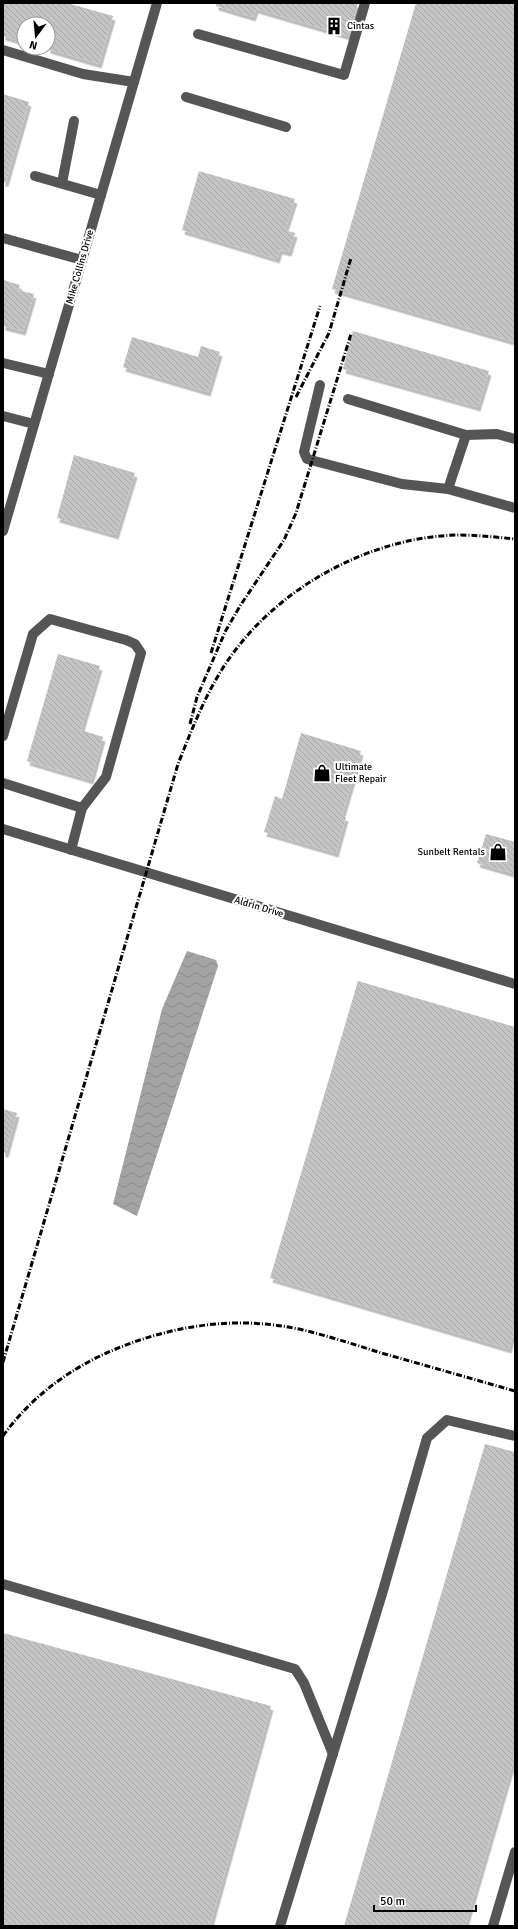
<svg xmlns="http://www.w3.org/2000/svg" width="518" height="1929" viewBox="0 0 518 1929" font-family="Signika,sans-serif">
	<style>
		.water { fill: url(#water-waves) }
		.building { fill: url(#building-back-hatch); filter: url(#shadow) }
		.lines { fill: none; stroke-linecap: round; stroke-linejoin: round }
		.minor { stroke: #555; stroke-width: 10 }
		.rail { stroke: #000; stroke-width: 3; stroke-dasharray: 6 2 1 2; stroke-linecap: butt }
		.labels { text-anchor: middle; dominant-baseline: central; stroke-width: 4; stroke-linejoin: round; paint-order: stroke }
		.poi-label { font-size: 10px; fill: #000; stroke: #fff; text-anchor: start }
		.street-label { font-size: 10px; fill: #000; stroke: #fff }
	</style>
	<defs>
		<pattern id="water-waves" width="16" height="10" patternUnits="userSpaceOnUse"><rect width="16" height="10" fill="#a3a3a3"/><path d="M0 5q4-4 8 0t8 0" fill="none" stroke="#8b8b8b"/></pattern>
		<pattern id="building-back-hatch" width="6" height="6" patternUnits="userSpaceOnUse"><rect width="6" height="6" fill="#c4c4c4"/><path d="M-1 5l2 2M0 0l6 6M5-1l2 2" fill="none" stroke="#a7a7a7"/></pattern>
		<filter id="shadow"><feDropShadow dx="2.5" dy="4.5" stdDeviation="0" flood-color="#0004"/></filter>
	</defs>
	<rect width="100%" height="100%" fill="#fff"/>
	<polygon class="water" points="187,951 216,960 218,966 137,1216 113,1204 162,1009"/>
	<g class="building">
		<polygon points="3,3 67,3 113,16 99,64 48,49 48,24 24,24 24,42 3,36"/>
		<polygon points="216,3 358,3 348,36 256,9 253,17 216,6"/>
		<polygon points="416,3 515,3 515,342 332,289"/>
		<polygon points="3,94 29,102 6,182 3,182"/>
		<polygon points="199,171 295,199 285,230 295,233 289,252 280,250 277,259 182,230"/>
		<polygon points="3,280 20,285 18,290 34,294 23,331 3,326"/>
		<polygon points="353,331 489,371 478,407 343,369"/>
		<polygon points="132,337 198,357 201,346 220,352 208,392 123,367"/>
		<polygon points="74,455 135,473 116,535 57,518"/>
		<polygon points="58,654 100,666 81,730 103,737 91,780 27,761"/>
		<polygon points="301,733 361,751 342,816 346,817 336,853 264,832 275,796 282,799"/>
		<polygon points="486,834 515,842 515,874 477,863"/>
		<polygon points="358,981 515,1027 515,1327 509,1349 270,1278"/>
		<polygon points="3,1109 17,1113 6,1153 3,1153"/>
		<polygon points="485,1444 515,1452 515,1755 465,1926 344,1926"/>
		<polygon points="3,1633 271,1706 210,1926 3,1926"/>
	</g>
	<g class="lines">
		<g class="minor">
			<polyline points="198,34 344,75 365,3"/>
			<polyline points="3,50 83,74 134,82"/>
			<polyline points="186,97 286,127"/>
			<polyline points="35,176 101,195"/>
			<polyline points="62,183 74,121"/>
			<polyline points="3,238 82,260"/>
			<polyline points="3,363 49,374"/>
			<polyline points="320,385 304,452 307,459 402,484 448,489 466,435"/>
			<polyline points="348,399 466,435 497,434 515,439"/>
			<polyline points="3,416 34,424"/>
			<polyline points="448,489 515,508"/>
			<polyline points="3,531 157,3"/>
			<polyline points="3,736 33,634 50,619 126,640 135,644 141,653 106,777 82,808 71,850"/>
			<polyline points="3,783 82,808"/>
			<polyline points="3,829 515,984"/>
			<polyline points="3,1584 295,1669 304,1683 333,1754"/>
			<polyline points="280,1926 382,1594 427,1438 447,1420 515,1436"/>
			<polyline points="493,1926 515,1852"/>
		</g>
		<g class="rail">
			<polyline points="296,397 329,333 351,258"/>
			<polyline points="211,653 320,306"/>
			<polyline points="190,724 197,697 225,632 240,606 284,540 296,513 351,334"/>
			<path d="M3 1362 178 764C194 724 210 682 237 648 287 583 374 537 457 535 477 535 496 537 515 539"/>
			<path d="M3 1436C30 1398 69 1369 111 1351 172 1325 237 1315 303 1330 328 1336 353 1344 378 1352 424 1365 469 1378 515 1391"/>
		</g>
	</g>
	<defs>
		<g id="building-bare" transform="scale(1.38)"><path d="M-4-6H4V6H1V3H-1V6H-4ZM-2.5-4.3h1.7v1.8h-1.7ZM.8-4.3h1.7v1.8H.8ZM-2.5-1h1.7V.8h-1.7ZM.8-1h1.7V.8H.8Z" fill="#000" stroke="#fff" stroke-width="2.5" paint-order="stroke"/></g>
		<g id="shop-bare" transform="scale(1.38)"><path d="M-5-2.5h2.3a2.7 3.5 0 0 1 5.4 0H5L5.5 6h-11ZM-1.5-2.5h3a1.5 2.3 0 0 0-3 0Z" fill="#000" stroke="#fff" stroke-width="2.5" paint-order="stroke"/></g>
	</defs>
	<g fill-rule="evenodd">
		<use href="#building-bare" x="334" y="26"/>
		<use href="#shop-bare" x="322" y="773"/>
		<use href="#shop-bare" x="498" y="852"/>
	</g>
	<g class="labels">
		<g class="poi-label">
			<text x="347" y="26">Cintas</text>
			<text x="335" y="767">Ultimate<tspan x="335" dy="12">Fleet Repair</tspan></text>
			<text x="485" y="852" text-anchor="end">Sunbelt Rentals</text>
		</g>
		<g class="street-label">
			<text transform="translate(80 267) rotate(-74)">Mike Collins Drive</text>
			<text transform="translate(259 907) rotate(17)">Aldrin Drive</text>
		</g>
	</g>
	<rect width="518" height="1929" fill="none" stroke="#000000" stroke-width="8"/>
	<g transform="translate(36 36) rotate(196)"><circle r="19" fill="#ffffff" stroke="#999999"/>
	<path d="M0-3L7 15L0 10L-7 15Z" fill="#000000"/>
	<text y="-6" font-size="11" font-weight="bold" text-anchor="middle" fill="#000000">N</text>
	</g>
	<path d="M374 1905v6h102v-6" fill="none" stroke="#000000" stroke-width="2"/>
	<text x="380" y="1905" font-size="12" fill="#000000" stroke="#ffffff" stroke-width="3" paint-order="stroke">50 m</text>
</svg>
